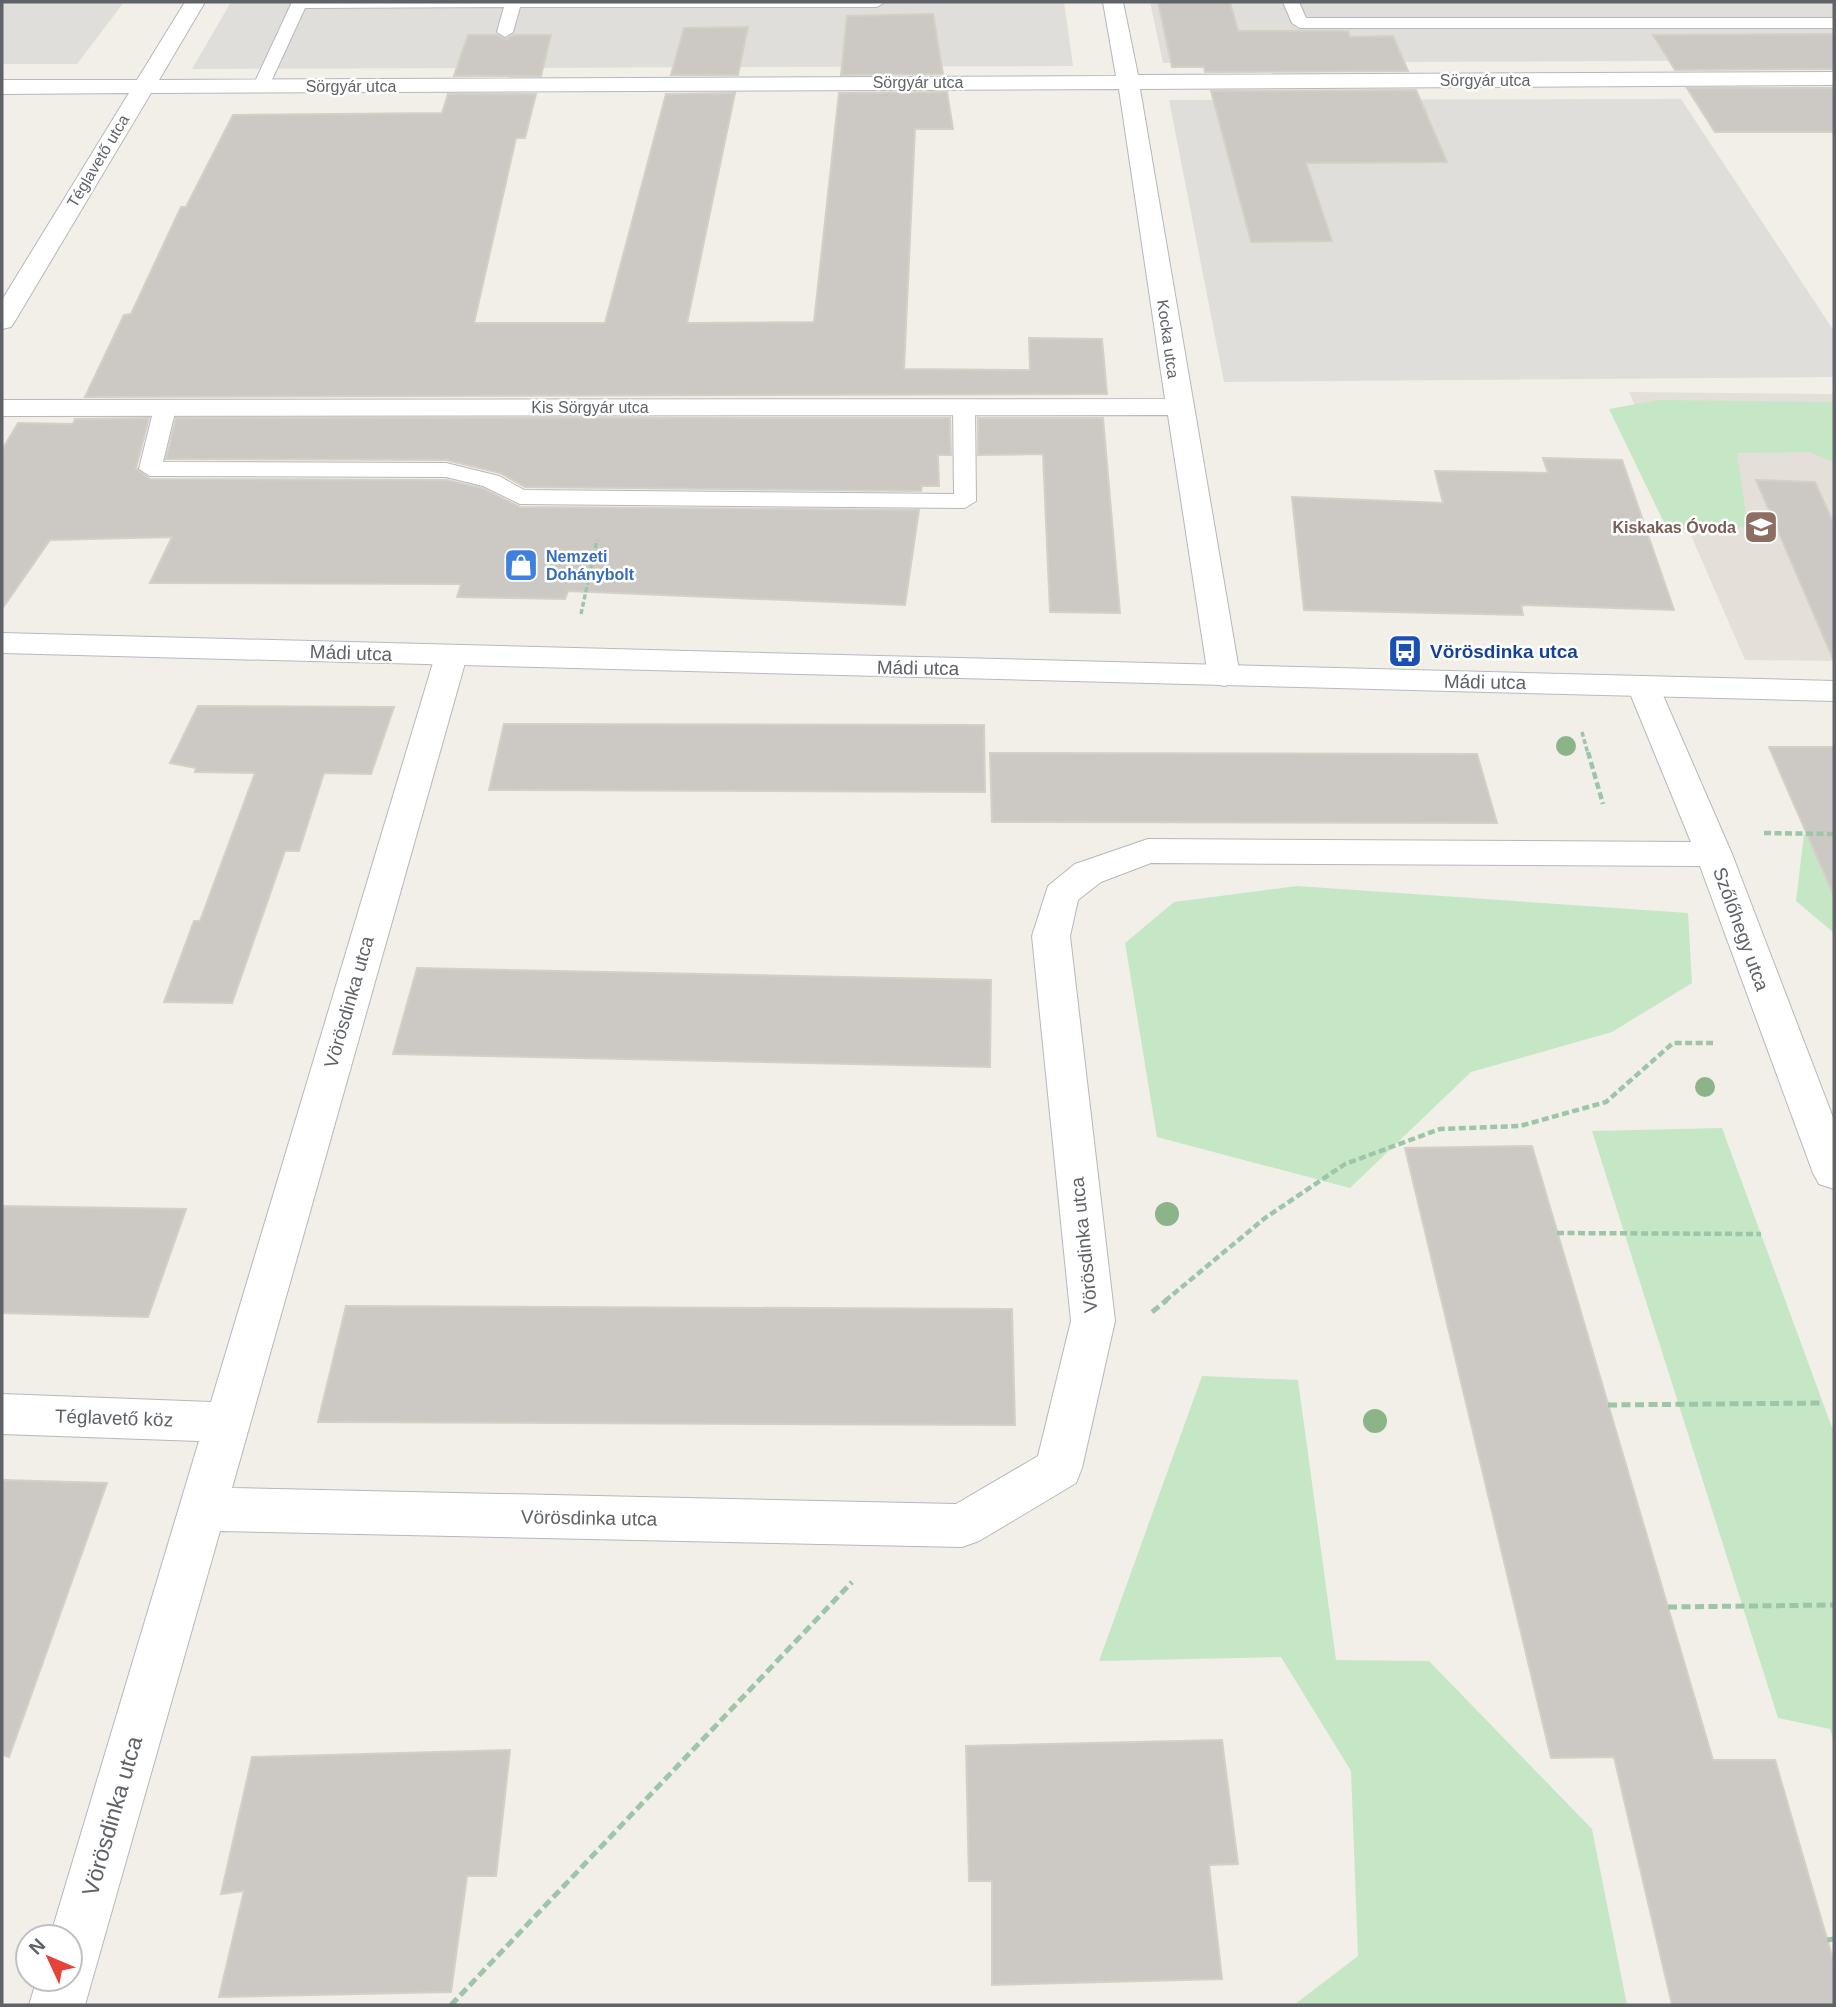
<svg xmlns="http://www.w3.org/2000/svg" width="1836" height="2007" viewBox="0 0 1836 2007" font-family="Arial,sans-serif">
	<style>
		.industrial { fill: #e0deda }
		.education { fill: #e4e0d9 }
		.green { fill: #c6e7c6 }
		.building { fill: #ccc9c5; stroke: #d5d0c6; stroke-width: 2 }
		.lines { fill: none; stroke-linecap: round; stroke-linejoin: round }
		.lane-casing { stroke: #b5b8bc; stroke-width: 2 }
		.street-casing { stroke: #b5b8bc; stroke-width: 2 }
		.secondary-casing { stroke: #b6babf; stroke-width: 2 }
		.path-far2 { stroke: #9dc5a8; stroke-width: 3.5; stroke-dasharray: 5 2.5; stroke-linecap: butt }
		.path-far1 { stroke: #9dc5a8; stroke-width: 4.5; stroke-dasharray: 7 3.5; stroke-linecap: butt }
		.path { stroke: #9dc5a8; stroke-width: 5; stroke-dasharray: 9 4.5; stroke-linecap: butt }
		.lane { fill: #fff; fill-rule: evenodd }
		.street { fill: #fff; fill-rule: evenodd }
		.secondary { fill: #fff; fill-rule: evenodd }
		.tree { fill: #8bb588 }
		.labels { text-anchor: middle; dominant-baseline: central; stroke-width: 5; stroke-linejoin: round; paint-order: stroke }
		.far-street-label { font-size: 16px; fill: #5f6368; stroke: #fff }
		.far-education-label { font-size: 16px; font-weight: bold; fill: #785e54; stroke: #fff; text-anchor: end }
		.far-shop-label { font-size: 16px; font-weight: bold; fill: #366cbe; stroke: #fff; text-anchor: start }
		.transit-label { font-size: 19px; font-weight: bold; fill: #164399; stroke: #fff; text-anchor: start }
		.street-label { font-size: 19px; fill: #5f6368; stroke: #fff }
		.near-street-label { font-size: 23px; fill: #5f6368; stroke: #fff }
	</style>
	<rect width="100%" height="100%" fill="#f1efe8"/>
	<g class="industrial">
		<polygon points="2,2 124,2 77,64 2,64"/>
		<polygon points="231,2 1064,2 1073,66 192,69"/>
		<polygon points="1150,2 1834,2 1834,60 1163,63"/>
		<polygon points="1681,99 1834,331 1834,377 1224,382 1169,100"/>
	</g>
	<polygon class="education" points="1629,392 1834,394 1834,661 1745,660"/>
	<g class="green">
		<polygon points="1659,400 1834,402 1834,462 1809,452 1737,453 1748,527 1668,531 1609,409"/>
		<polygon points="1804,834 1834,841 1834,933 1796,901"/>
		<polygon points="1297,886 1688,913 1692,983 1612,1032 1471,1072 1350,1188 1157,1137 1125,943 1174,902"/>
		<polygon points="1722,1128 1834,1433 1834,1742 1830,1729 1778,1718 1592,1131"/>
		<polygon points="1202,1376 1298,1380 1336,1660 1429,1661 1592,1829 1627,2005 1294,2005 1358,1956 1351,1771 1281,1657 1099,1661"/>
	</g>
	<g class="building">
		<polygon points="1158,2 1230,2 1238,31 1348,31 1350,37 1393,36 1408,71 1205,72 1204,67 1172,67"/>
		<polygon points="933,14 943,74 841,75 847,16"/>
		<polygon points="748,27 738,75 671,75 684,28"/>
		<polygon points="1834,34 1834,69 1675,70 1653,35"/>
		<polygon points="468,35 497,35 506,39 513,35 551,35 541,76 454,76"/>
		<polygon points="1687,88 1834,88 1834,132 1715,132"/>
		<polygon points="1416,90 1447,162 1306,163 1332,241 1251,242 1211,91"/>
		<polygon points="947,92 953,129 915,129 904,369 1030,370 1029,338 1102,339 1107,394 85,397 124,315 131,314 181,207 186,207 233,115 442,113 448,94 536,94 525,138 516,138 474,323 605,323 666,94 735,93 687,323 814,322 839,93"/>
		<polygon points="149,418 136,468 150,479 446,480 482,488 520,507 919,510 905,605 568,591 565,599 457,597 461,584 150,583 172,537 50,540 2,609 2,450 18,423 73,424 75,419"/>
		<polygon points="176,418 950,418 951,455 938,455 939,486 922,486 921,491 525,487 500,473 446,460 166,459"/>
		<polygon points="978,418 1103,418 1120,613 1050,612 1043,454 978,455"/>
		<polygon points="1543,458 1622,460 1674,610 1521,605 1523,615 1304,610 1292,497 1443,503 1435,471 1548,473"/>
		<polygon points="1756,480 1815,482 1834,524 1834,661"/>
		<polygon points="198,706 394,707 371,774 324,773 299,851 285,851 232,1003 164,1002 194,921 200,921 255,773 195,772 196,768 170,763"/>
		<polygon points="504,724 984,725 985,792 489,790"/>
		<polygon points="1769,747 1834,747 1834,896"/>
		<polygon points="990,753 1477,754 1497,823 992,822"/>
		<polygon points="417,968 991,980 990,1067 393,1054"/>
		<polygon points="1532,1146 1713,1760 1775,1760 1834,1963 1834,2005 1672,2005 1614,1757 1551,1758 1405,1148"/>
		<polygon points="2,1206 186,1209 148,1317 2,1313"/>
		<polygon points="346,1306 1012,1309 1015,1425 318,1422"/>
		<polygon points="2,1480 107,1483 9,1757 2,1755"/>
		<polygon points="1222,1740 1238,1864 1209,1865 1222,1979 992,1985 992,1881 969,1881 966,1746"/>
		<polygon points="510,1750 496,1876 467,1876 451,1992 219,1997 244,1891 221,1894 252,1757"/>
	</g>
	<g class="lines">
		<g class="lane-casing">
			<g id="lane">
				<polygon points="292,2 885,2 877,7 520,7 513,32 505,37 497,32 504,7 305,8 269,86 261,91 255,90 253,86"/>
				<polygon points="1283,2 1299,2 1306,18 1834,18 1834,28 1300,28 1292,23"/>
				<polygon points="964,401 975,407 976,501 965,508 520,504 483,486 446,477 150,476 139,469 154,408 165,402 176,408 163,462 446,463 499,476 524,490 954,494 953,407"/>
			</g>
		</g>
		<g class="street-casing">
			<g id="street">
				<polygon points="185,2 205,2 159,80 1116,76 1103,2 1123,2 1138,75 1834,72 1834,85 1140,89 1240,676 1236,683 1224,686 1212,683 1208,676 1168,415 2,416 2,400 1165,399 1119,89 151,93 15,321 11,327 2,329 2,300 129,93 2,94 2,80 137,80"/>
				<polygon points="451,646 462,649 467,656 232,1488 956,1504 1038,1456 1071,1321 1032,936 1048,886 1075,864 1148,839 1691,842 1627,686 1631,679 1643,676 1655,679 1659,686 1732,854 1834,1120 1834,1189 1819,1184 1813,1173 1700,866 1151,863 1101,882 1078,900 1070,936 1115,1321 1082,1468 1076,1483 979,1541 962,1547 220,1531 85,2005 29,2005 37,1979 70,1979 70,1937 50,1937 199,1441 2,1434 2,1394 211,1402 435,656 440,649"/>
			</g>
		</g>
		<g class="secondary-casing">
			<polygon id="secondary" points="2,633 1834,681 1834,701 2,653"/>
		</g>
		<g class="path-far2">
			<polyline points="581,614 597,540"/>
			<polyline points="1582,732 1588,754"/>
		</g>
		<g class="path-far1">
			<polyline points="1588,752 1603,804"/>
			<polyline points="1764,833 1834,834"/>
			<polyline points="1557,1233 1761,1234"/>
			<polyline points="1165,1301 1265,1218 1345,1164 1440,1129 1520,1126 1606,1102 1673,1043 1713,1043"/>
		</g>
		<g class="path">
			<polyline points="1152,1312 1167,1300"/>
			<polyline points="1608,1405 1822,1403"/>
			<polyline points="1668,1607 1834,1605"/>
			<polyline points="1827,1940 1834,1939"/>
			<polyline points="451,2005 852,1582"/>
		</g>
		<use href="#lane" class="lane"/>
		<use href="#street" class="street"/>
		<use href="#secondary" class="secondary"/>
	</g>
	<g class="tree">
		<circle cx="1566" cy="746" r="10"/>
		<circle cx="1705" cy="1087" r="10"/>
		<circle cx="1167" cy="1214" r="12"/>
		<circle cx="1375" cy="1421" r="12"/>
	</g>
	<defs>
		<g id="school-square" transform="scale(1.75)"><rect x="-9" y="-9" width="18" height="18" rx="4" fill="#8d6e63" stroke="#fff"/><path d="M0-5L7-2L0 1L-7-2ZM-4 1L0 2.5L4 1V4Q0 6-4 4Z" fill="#fff"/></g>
		<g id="shop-square" transform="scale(1.75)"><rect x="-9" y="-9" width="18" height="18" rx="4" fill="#3f7fe0" stroke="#fff"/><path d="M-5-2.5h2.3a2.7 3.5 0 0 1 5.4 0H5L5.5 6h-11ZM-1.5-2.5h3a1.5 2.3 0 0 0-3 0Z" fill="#fff"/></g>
		<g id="bus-square" transform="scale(1.75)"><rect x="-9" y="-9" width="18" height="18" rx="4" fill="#1a4fb4" stroke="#fff"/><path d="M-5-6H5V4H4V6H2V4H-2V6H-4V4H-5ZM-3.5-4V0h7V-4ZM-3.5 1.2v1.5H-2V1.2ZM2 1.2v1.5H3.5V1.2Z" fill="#fff"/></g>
	</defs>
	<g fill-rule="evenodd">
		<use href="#school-square" x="1761" y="527"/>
		<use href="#shop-square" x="521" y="565"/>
		<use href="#bus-square" x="1405" y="651"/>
	</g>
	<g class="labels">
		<g class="far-street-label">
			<text x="1485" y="80">Sörgyár utca</text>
			<text x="918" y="82">Sörgyár utca</text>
			<text x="351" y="86">Sörgyár utca</text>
			<text transform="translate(98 161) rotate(-59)">Téglavető utca</text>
			<text transform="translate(1168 339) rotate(82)">Kocka utca</text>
			<text x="590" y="407">Kis Sörgyár utca</text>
		</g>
		<g class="far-education-label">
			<text x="1736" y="527">Kiskakas Óvoda</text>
		</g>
		<g class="far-shop-label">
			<text x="546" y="556">Nemzeti<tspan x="546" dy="18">Dohánybolt</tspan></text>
		</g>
		<g class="transit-label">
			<text x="1430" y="651">Vörösdinka utca</text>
		</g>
		<g class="street-label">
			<text transform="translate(351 653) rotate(2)">Mádi utca</text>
			<text transform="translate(918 668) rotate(1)">Mádi utca</text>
			<text transform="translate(1485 682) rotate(1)">Mádi utca</text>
			<text transform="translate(1741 929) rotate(70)">Szőlőhegy utca</text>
			<text transform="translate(349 1002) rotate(-74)">Vörösdinka utca</text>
			<text transform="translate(1084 1245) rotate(-96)">Vörösdinka utca</text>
			<text transform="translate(114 1418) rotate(2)">Téglavető köz</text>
			<text transform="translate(589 1518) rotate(1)">Vörösdinka utca</text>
		</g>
		<g class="near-street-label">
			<text transform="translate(112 1816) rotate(-74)">Vörösdinka utca</text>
		</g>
	</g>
	<rect width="1836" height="2007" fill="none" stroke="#5f6368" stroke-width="7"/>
	<g transform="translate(49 1958) rotate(314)"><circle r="33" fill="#ffffff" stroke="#bfc1c3" stroke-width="2"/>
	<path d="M0-5L12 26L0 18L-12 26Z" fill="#e5433a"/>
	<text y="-10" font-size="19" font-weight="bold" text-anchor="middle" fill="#5f6368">N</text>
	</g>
</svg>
